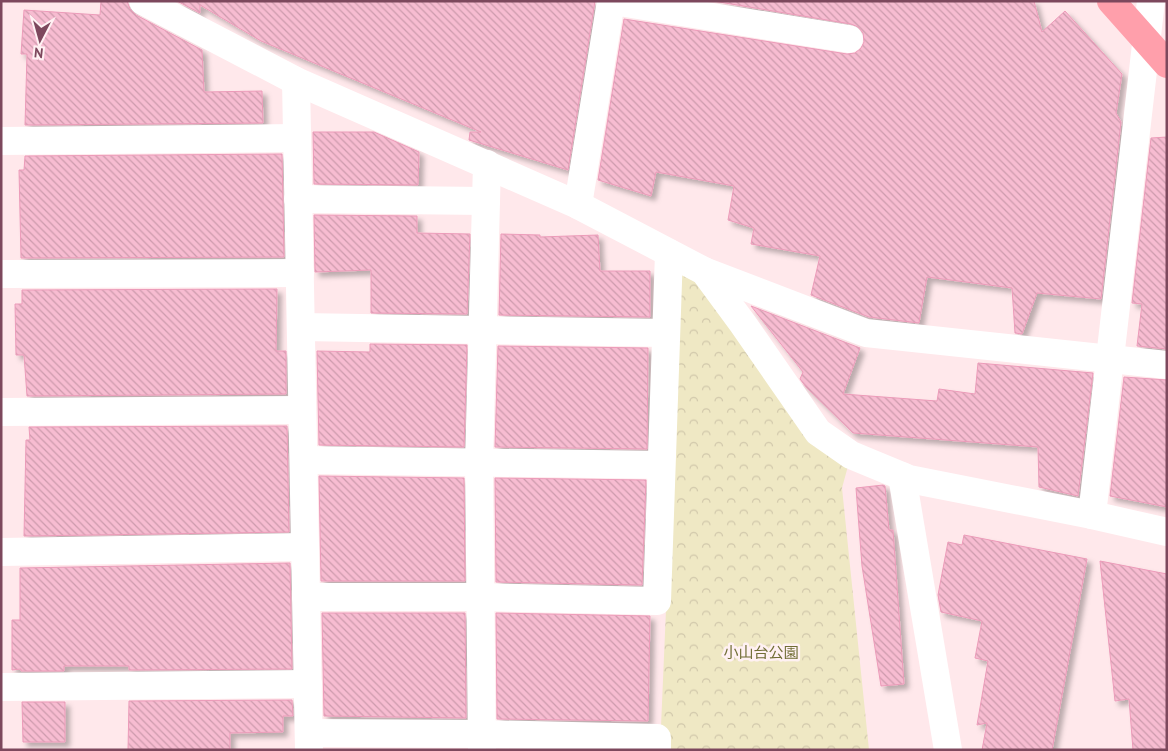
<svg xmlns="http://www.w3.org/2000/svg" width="1168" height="751" viewBox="0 0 1168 751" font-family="'PT Sans','Noto Sans JP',sans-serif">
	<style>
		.park { fill: url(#park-crowns) }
		.building { fill: url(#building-back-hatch); stroke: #ec9bb9; filter: url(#shadow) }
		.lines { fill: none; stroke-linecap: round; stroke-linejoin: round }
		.minor { stroke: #fff; stroke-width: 28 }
		.major { stroke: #ff9fab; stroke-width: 28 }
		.labels { text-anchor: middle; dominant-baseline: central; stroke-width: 5; stroke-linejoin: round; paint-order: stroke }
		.park-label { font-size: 15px; fill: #716e36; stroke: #fff1f3 }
	</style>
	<defs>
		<pattern id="park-crowns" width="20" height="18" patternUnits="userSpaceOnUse" patternTransform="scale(1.25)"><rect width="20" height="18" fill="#efe8c4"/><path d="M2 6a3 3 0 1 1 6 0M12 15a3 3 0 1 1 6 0" fill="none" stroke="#d1c8ab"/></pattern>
		<pattern id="building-back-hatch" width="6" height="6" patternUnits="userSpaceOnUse" patternTransform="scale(1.25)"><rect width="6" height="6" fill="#f7bcd1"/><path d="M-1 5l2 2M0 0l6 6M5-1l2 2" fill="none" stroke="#cd9bad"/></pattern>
		<filter id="shadow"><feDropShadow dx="4.5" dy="4.5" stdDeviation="2.5" flood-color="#0004"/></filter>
	</defs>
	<rect width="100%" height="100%" fill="#ffe8eb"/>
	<polygon class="park" points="681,259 851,455 842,488 869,750 660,750"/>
	<g class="building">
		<polygon points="101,1 127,1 130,9 136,15 202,50 204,92 262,91 263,123 25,125 27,54 21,54 24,10 100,15"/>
		<polygon points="177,1 595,1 568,170 469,140 470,132 481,132 261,41 200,5 200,13"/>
		<polygon points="713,1 1034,1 1042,32 1065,11 1122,74 1116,113 1121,122 1101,299 1037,293 1022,334 1015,333 1012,288 927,277 919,323 869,317 811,295 820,256 751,244 754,228 728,220 734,186 656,172 651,196 598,180 624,19 847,54 855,53 861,48 864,42 863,33 858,27 851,24"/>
		<polygon points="313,132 374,132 419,152 418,185 314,184"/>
		<polygon points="1167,137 1167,349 1137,346 1142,304 1132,303 1151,138"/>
		<polygon points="282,154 284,257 21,258 19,170 24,170 25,156"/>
		<polygon points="314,215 417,216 417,233 470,234 467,314 371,313 371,270 315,272"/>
		<polygon points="501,234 540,235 540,237 598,235 600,271 650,271 650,317 499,315"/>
		<polygon points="277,289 276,351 286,351 286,394 27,396 24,355 16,355 15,304 22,304 22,290"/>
		<polygon points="751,306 860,348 843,394 937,401 939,389 975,394 978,363 1093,373 1078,496 1039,487 1038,447 853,433 806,387 800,379 803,372"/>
		<polygon points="370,344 467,345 464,447 319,445 317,351 370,352"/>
		<polygon points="498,346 648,348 647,449 495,447"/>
		<polygon points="1124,377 1167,380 1167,507 1110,496"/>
		<polygon points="287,426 289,532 24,536 26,440 30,440 29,427"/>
		<polygon points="319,476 464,478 465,581 321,581"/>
		<polygon points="495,478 646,480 642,585 496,582"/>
		<polygon points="883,485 885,486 889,530 893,530 904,684 881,686 862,566 856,488"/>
		<polygon points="964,535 1087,559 1052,750 982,750 987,723 977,725 988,661 975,658 982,621 941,612 938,595 948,542 962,545"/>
		<polygon points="1100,561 1167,574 1167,750 1133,750 1129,699 1115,701"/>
		<polygon points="290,563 292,669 129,670 129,666 64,666 64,671 21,671 21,669 12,670 12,620 20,620 20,568"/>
		<polygon points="322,613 465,613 466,718 324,716"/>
		<polygon points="496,613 650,616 648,721 497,719"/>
		<polygon points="292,700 293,716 283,716 283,732 230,733 230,749 128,750 129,701"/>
		<polygon points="22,702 65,702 65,742 23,742"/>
	</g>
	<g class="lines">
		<g class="minor">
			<polyline points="143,1 296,81 578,205 704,271 743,324 818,432 851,455 909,479 1092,515 1167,532"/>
			<polyline points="613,1 849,39"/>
			<polyline points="296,81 309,750"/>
			<polyline points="1,141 297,138"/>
			<polyline points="298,199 486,201"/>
			<polyline points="578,205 611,1"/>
			<polyline points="704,271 866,333 1167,365"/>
			<polyline points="1,274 300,273"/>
			<polyline points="301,327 666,333"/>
			<polyline points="1,412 302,410"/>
			<polyline points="304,460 661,465"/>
			<polyline points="902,476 948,750"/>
			<polyline points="1092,515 1151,1"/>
			<polyline points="1,552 305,547"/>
			<polyline points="306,597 480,597 657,601 669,253"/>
			<polyline points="1,687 308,684"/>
			<polyline points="309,733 482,734 657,738 657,750"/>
			<polyline points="482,750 479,463 487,164"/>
		</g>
		<polyline class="major" points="1111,1 1167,64"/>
	</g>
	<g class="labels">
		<g class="park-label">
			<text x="761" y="652">小山台公園</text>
		</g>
	</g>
	<rect width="1168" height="751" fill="none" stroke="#7d485d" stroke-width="5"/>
	<g transform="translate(40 40) rotate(186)" stroke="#fff1f3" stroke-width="4" paint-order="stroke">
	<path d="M0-4L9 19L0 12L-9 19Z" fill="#7d485d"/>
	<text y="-8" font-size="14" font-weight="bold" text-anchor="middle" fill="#7d485d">N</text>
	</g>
</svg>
